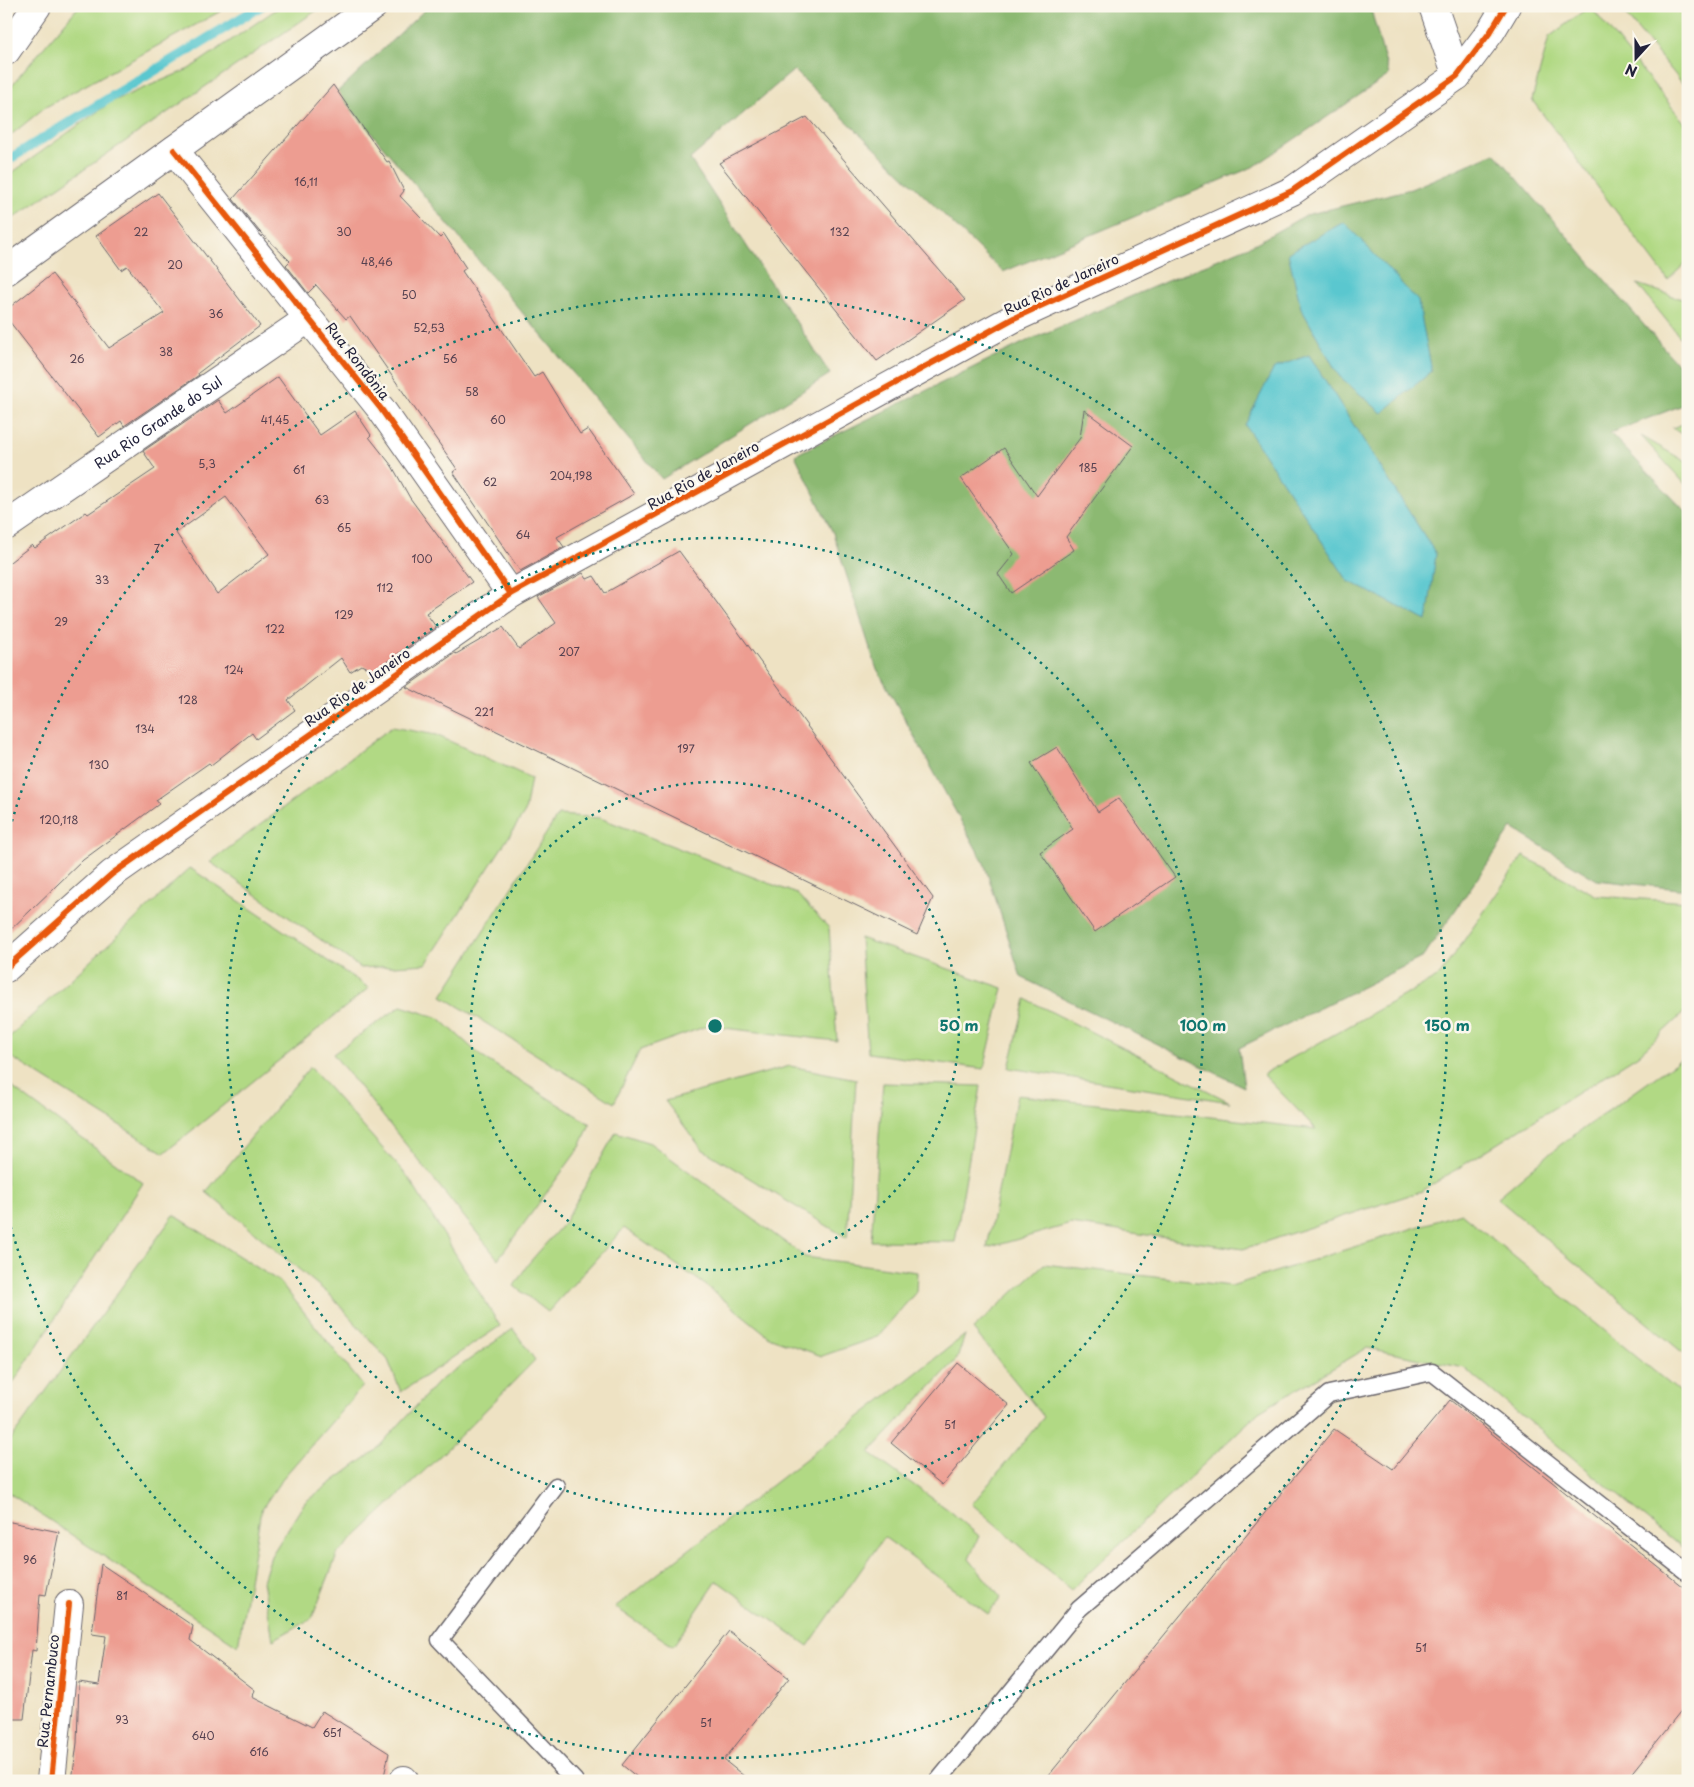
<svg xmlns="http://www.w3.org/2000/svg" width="1694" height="1787" viewBox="0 0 1694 1787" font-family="'Playpen Sans',sans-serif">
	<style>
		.green { fill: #b1d984; stroke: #6a7e60 }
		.forest { fill: #8cb972; stroke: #576e56 }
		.water { fill: #5ac7cf; stroke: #3e7485 }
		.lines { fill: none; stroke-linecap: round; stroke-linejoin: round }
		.stream { stroke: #5ac7cf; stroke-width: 10 }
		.building { fill: #ed9d91; fill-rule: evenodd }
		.lane-casing { stroke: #69656b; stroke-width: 19 }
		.street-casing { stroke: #69656b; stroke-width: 30 }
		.secondary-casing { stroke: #69656b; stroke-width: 30 }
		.lane { stroke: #fff; stroke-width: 16 }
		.street { stroke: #fff; stroke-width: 28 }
		.secondary { stroke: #fff; stroke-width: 28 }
		.cycleway-casing { stroke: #fbf7ec; stroke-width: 9 }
		.cycleway { stroke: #e8590c; stroke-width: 6 }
		.ring { fill: none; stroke: #0f766e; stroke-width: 2.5; stroke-dasharray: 2.5 5 }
		.labels { text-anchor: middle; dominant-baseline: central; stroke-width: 5; stroke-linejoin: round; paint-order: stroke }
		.number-label { font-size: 11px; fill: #554150 }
		.street-label { font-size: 14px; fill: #22223b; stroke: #fbf7ec }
		.centre { fill: #0f766e; stroke: #fbf7ec; stroke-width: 2.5 }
		.ring-label { font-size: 15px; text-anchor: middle; font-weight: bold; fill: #0f766e; stroke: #fbf7ec; stroke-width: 5; stroke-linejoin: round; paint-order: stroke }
	</style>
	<rect width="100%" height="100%" fill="#fbf7ec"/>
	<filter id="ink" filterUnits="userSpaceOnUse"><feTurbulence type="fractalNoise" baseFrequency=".02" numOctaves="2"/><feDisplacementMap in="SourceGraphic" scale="10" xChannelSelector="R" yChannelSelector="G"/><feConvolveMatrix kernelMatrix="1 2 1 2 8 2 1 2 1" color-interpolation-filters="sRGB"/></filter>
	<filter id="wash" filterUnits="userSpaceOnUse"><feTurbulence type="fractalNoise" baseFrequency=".0096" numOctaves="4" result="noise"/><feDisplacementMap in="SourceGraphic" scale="20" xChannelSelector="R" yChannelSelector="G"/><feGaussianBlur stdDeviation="1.12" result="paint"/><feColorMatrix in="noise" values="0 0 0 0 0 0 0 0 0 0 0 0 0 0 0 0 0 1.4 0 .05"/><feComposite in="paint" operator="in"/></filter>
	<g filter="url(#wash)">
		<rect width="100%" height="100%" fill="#eee2c3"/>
		<g class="green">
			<polygon points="79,6 230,6 44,108 6,139 6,92"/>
			<polygon points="281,6 323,6 6,223 6,177 111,102 189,69"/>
			<polygon points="1590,6 1688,127 1688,261 1668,280 1532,100 1549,37"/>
			<polygon points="1618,6 1688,6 1688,90"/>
			<polygon points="1637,284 1688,301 1688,347"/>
			<polygon points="1688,422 1688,438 1672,428"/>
			<polygon points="1641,436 1688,463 1688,487"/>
			<polygon points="392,727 436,735 531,778 525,812 426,964 361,968 210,862"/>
			<polygon points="558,815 600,818 797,894 829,928 837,1041 707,1026 640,1050 614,1103 442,996"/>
			<polygon points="1523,856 1597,896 1688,902 1688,1009 1638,1055 1422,1191 1243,1249 1071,1224 987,1248 1017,1095 1316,1129 1263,1074 1439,976"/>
			<polygon points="190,868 369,988 164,1153 6,1054 6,1040"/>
			<polygon points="860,938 1003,988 984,1069 868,1053"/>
			<polygon points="1026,999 1230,1102 1009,1068"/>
			<polygon points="401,1006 439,1018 482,1057 590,1124 580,1147 498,1259 333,1054"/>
			<polygon points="1688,1054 1688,1357 1497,1198 1560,1145"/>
			<polygon points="790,1066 856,1079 847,1238 702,1149 665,1101"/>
			<polygon points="310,1067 408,1177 500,1326 401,1392 388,1360 331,1296 206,1192"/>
			<polygon points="6,1083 143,1183 6,1394"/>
			<polygon points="883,1083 981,1086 955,1242 871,1241"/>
			<polygon points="616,1132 650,1143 805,1257 917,1272 916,1292 877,1337 822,1356 771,1338 704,1284 624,1228 548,1312 514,1286 528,1264 564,1223"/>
			<polygon points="1461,1213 1688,1399 1688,1553 1464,1368 1367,1348 1259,1412 1071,1590 972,1504 1044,1417 973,1329 1044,1264 1231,1286"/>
			<polygon points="174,1215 280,1282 363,1386 282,1479 261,1510 238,1646 6,1491 6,1446"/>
			<polygon points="513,1329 535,1360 444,1452 338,1553 312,1618 273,1640 263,1581 271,1556 305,1502 375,1451 439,1381"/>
			<polygon points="965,1335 957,1359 869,1453 950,1511 979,1536 969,1559 1001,1598 988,1614 884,1537 808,1646 717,1581 673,1646 615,1607"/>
		</g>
		<g class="forest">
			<polygon points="429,6 1370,6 1389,75 1255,166 1003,272 794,70 690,159 830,374 662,479 337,92"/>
			<polygon points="1495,153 1688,376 1688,403 1610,433 1688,514 1688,890 1597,880 1512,828 1423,957 1239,1048 1244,1087 1021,977 984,863 876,667 833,533 795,455 1027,341 1256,243 1306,215 1411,189"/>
		</g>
		<g class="water">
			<polygon points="1344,222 1418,301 1432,371 1382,413 1339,376 1301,308 1288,253"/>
			<polygon points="1309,355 1436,554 1427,621 1348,581 1245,425 1274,368"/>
		</g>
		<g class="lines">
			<polyline class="stream" points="6,161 261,6"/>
		</g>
		<g id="blocks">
			<g class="building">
				<polygon points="333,85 387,162 389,161 404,191 400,196 440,238 444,234 466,268 462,271 534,377 542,372 580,434 588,429 634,494 557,537 564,547 520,571 453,472 457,469 350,316 346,319 316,285 308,293 286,265 290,261 259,231 233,199"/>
				<polygon points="807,117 965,300 877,361 719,163"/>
				<polygon points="158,193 260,326 198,373 199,375 124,426 121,421 99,437 6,317 6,310 52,274 109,348 164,313 127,266 121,270 96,236"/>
				<path d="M278 377 320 435 355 411 371 435 369 437 392 466 410 498 472 582 426 613 436 627 374 671 361 665 350 672 341 658 288 700 295 710 256 739 252 733 211 765 209 763 156 800 159 804 83 860 6 934V565L32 545 35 548 86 512 88 514 155 469 143 451 218 400 227 413ZM226 497 269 554 217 594 176 533Z"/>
				<polygon points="1084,410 1133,446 1066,537 1074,550 1011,593 998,574 1014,554 961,478 1004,448 1037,496 1080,438"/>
				<polygon points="679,551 933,898 917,935 406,687 455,653 456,654 503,627 519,649 556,623 538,597 583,573 587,579 594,576 605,593"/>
				<polygon points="1057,747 1098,812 1119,798 1175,877 1095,932 1040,852 1073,829 1031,763"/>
				<polygon points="958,1363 1009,1405 942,1485 891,1443"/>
				<polygon points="1450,1400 1688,1591 1688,1703 1625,1781 1044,1781 1334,1429 1393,1469"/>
				<polygon points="6,1521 59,1532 46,1595 40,1594 36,1651 32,1650 24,1719 6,1719"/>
				<polygon points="101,1564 193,1626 190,1640 255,1690 252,1697 312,1727 322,1711 389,1753 383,1781 72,1781 77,1743 79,1682 99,1685 106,1636 92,1634"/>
				<polygon points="729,1631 789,1678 724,1760 750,1781 642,1781 622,1765"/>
			</g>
		</g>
	</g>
	<g filter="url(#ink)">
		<use href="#blocks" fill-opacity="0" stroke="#69656b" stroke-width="1"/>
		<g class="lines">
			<g class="lane-casing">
				<g id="lane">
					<polyline points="556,1486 440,1640 575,1781"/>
					<polyline points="938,1781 1079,1609 1329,1394 1432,1372 1688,1573"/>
				</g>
			</g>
			<g class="street-casing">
				<g id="street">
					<polyline points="1433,6 1457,76"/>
					<polyline points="174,150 381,409 511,594"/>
					<path id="s1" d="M6 526 308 319"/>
					<polyline points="51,1781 69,1604"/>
					<polyline points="404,1781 404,1780"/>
				</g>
			</g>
			<g class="secondary-casing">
				<g id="secondary">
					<polyline points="6,51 37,6"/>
					<polyline points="6,271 373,6"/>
					<polyline points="6,968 112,874 511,594 1014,318 1292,191 1457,76 1491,31 1506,6"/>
				</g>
			</g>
			<use href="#lane" class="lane"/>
			<use href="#street" class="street"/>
			<use href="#secondary" class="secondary"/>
			<g class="cycleway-casing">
				<g id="cycleway">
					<polyline points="174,150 381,409 511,594"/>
					<polyline points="6,968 112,874 511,594 1014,318 1292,191 1457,76 1491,31 1506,6"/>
					<polyline points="51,1781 69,1604"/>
				</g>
			</g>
			<use href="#cycleway" class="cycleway"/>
		</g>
	</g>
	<g class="ring">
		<circle cx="715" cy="1026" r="244"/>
		<circle cx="715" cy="1026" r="488"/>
		<path d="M6 843A732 732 0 1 1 6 1209"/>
	</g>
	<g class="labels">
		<g class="number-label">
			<text x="306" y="181">16,11</text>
			<text x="141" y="231">22</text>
			<text x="344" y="231">30</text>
			<text x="840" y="231">132</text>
			<text x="377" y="261">48,46</text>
			<text x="175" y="264">20</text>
			<text x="409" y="294">50</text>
			<text x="216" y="313">36</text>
			<text x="429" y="327">52,53</text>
			<text x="166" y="351">38</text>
			<text x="77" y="358">26</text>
			<text x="450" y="358">56</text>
			<text x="472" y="391">58</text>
			<text x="275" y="419">41,45</text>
			<text x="498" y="419">60</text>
			<text x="207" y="463">5,3</text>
			<text x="1088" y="467">185</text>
			<text x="299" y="469">61</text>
			<text x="571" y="475">204,198</text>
			<text x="490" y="481">62</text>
			<text x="322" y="499">63</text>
			<text x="344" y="527">65</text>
			<text x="523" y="534">64</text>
			<text x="157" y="548">7</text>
			<text x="422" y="558">100</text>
			<text x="102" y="579">33</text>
			<text x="385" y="587">112</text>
			<text x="344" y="614">129</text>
			<text x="61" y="621">29</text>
			<text x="275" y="628">122</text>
			<text x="569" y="651">207</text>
			<text x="234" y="669">124</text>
			<text x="188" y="699">128</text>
			<text x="484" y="711">221</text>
			<text x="145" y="728">134</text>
			<text x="686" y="748">197</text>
			<text x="99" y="764">130</text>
			<text x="59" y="819">120,118</text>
			<text x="950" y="1424">51</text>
			<text x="30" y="1559">96</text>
			<text x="122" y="1595">81</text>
			<text x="1421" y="1647">51</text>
			<text x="122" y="1719">93</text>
			<text x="706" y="1722">51</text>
			<text x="332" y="1732">651</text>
			<text x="203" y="1735">640</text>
			<text x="259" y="1751">616</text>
		</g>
		<g class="street-label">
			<text transform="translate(1061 284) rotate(-25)">Rua Rio de Janeiro</text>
			<text transform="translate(358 361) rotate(52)">Rua Rondônia</text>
			<text stroke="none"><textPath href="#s1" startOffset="184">Rua Rio Grande do Sul</textPath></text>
			<text transform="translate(703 475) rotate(-29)">Rua Rio de Janeiro</text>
			<text transform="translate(357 687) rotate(-35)">Rua Rio de Janeiro</text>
			<text transform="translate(48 1691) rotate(-84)">Rua Pernambuco</text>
		</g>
	</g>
	<circle cx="715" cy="1026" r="8" class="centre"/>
	<g class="ring-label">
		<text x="959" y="1031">50 m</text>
		<text x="1203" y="1031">100 m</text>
		<text x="1447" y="1031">150 m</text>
	</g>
	<rect width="1694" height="1787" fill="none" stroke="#fbf7ec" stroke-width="25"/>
	<g transform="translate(1636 58) rotate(201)" stroke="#fbf7ec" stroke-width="4" paint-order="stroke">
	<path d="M0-4L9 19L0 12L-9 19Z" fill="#22223b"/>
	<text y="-8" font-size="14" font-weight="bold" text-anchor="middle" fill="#22223b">N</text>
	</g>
</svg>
